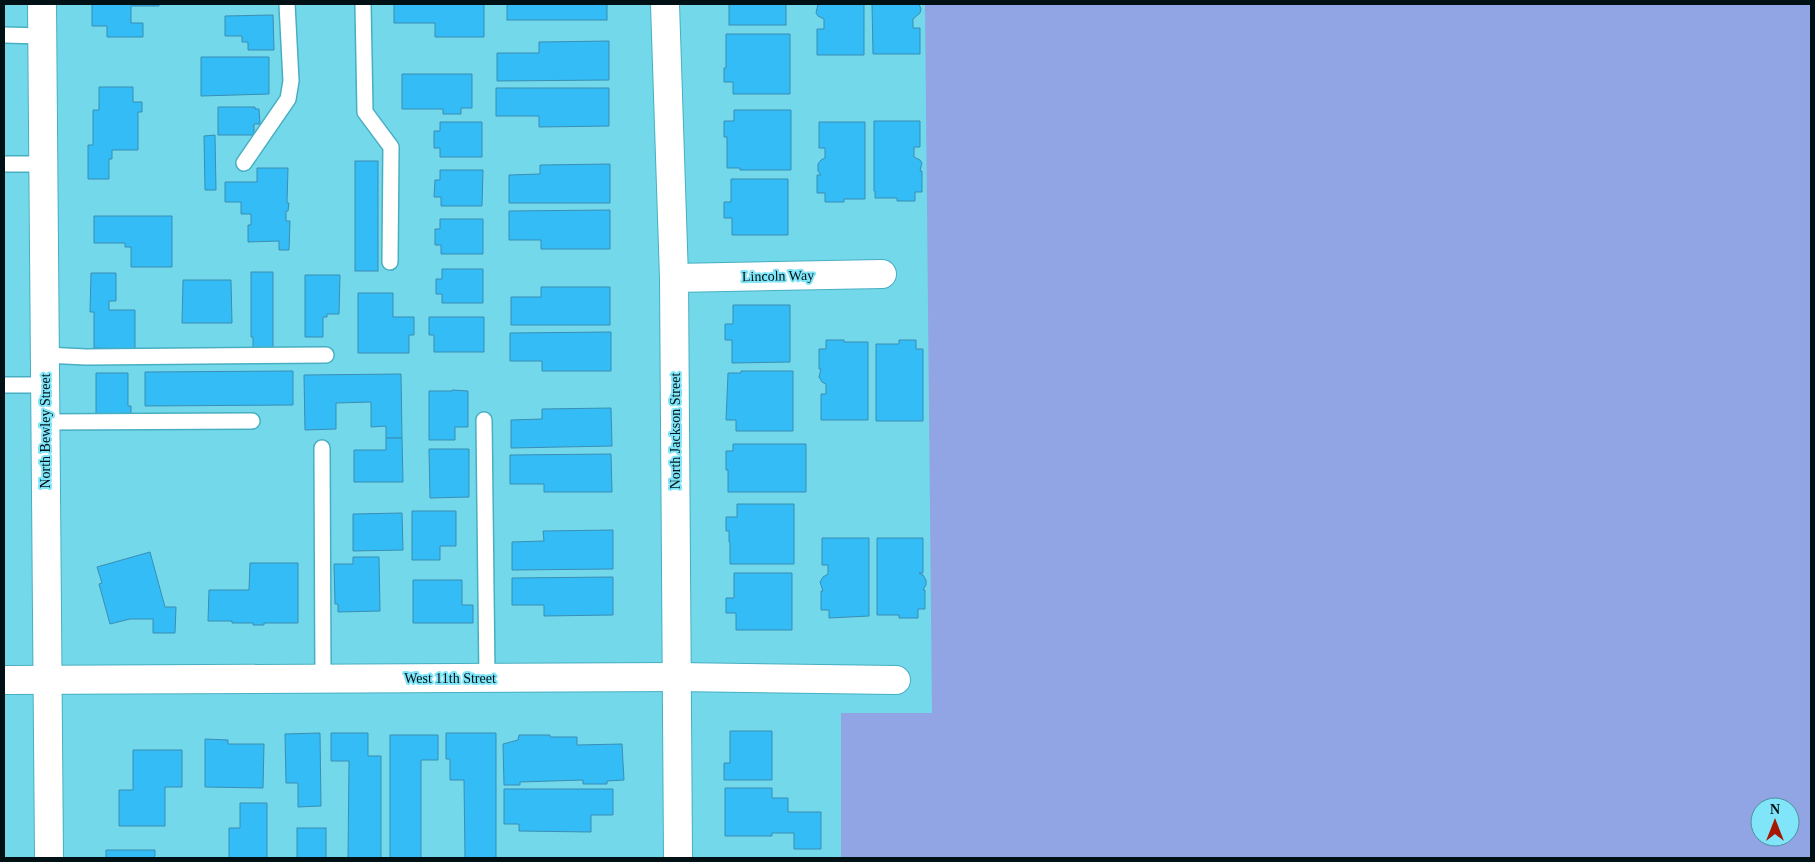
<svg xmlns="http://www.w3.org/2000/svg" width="1815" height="862" viewBox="0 0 1815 862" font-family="'Times New Roman',serif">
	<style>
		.green { fill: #91a4e3; fill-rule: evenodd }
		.building { fill: #33bcf5; stroke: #3b8eb4 }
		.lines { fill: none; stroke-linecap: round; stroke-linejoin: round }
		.lane-casing { stroke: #48afc2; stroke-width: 18 }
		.street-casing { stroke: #48afc2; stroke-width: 30 }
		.lane { stroke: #fff; stroke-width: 15 }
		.street { stroke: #fff; stroke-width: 28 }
		.labels { text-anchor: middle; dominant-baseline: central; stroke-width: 4; stroke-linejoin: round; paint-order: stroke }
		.street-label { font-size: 14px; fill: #001115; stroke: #80e5f8 }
	</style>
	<rect width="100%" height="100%" fill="#73d8ea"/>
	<path class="green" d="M925 4H1811V858H841V713H932ZM1760 807H1790V837H1760Z"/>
	<g class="building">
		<polygon points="92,4 159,4 159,6 131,6 131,23 143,23 143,37 107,37 107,26 92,26"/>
		<polygon points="394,4 484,4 484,37 435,37 435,23 394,23"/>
		<rect x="507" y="4" width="100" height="16"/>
		<rect x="729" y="4" width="57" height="21"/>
		<polygon points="818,4 864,4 864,55 817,55 817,29 824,29 824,19 818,16 816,13"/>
		<polygon points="872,4 919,4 921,9 920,13 913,19 913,28 920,28 920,54 873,54"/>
		<polygon points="273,15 274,50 248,50 248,42 242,42 242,36 225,36 225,16"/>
		<polygon points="726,34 790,34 790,94 733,94 733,82 724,82 724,68 726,68"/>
		<polygon points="609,41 609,80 497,81 497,53 539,53 539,42"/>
		<polygon points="201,57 269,57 269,94 201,96"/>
		<polygon points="402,74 472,74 472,108 461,108 461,114 443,114 443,109 402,109"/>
		<polygon points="99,87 133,87 133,102 142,102 142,112 138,112 138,150 112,150 112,159 109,159 109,179 88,179 88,145 93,145 93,110 99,110"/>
		<polygon points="496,88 609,88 609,126 539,127 539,116 496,116"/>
		<polygon points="218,107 255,107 255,109 259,109 260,124 254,124 254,135 218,135"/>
		<polygon points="734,110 791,110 791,170 740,170 740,168 727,168 727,137 724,137 724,121 734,121"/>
		<polygon points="874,121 920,121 920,147 914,147 914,157 920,160 922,163 920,171 922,171 922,192 915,192 915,201 897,201 897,198 875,198 875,191 874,191"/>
		<polygon points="440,122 482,122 482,157 440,157 440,148 434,148 434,131 440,131"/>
		<polygon points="819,122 865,122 865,199 844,199 844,202 825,202 825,193 817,193 817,175 821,175 818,171 818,164 821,160 825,158 825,148 819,148"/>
		<polygon points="215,135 216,190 205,190 204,136"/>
		<rect x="355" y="161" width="23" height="110"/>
		<polygon points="610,164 610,203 509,203 509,175 540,174 540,165"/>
		<polygon points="257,168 288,168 287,203 289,203 288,211 286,211 286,221 290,221 289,250 279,250 279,241 248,242 248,225 251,225 251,214 241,214 241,202 225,202 225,182 257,182"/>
		<polygon points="440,170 483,170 482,206 441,206 441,197 434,197 435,180 440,180"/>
		<polygon points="731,179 788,179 788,235 732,235 732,218 724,218 724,202 731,202"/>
		<polygon points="610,210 610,249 541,249 541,240 509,240 509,211"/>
		<polygon points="94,216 172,216 172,267 131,267 131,247 125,247 125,243 94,243"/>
		<polygon points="440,219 483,219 483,254 441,254 441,245 435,245 435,229 440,229"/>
		<polygon points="442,269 483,269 483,303 442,303 442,294 436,294 436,279 442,279"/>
		<polygon points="251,272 273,272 273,350 253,350 253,337 251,337"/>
		<polygon points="91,273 116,273 116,301 109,301 109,310 135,310 135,349 94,348 94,312 90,312"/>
		<polygon points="305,275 340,275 339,314 327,314 327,317 323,317 323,337 305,337"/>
		<polygon points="183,280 231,280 232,323 182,323"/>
		<polygon points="541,287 610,287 610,325 511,325 511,297 541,297"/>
		<polygon points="358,293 393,293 393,317 414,317 414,335 409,335 409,353 358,353"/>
		<polygon points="733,305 790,305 790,362 732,363 732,340 725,340 725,324 733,324"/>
		<polygon points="429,317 484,317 484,352 434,352 434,335 429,335"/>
		<polygon points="611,332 611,371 542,371 542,361 510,361 510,333"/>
		<polygon points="826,340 844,340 844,342 868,342 868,420 821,420 821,394 826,394 826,384 822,382 819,377 821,369 819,369 819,349 826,349"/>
		<polygon points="899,340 916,340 916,349 923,349 923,421 876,421 876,344 899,344"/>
		<polygon points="293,371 293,405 145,406 145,372"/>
		<polygon points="741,371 793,371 793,431 736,431 736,420 726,420 728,373 741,373"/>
		<polygon points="96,373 128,373 128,406 131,406 131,413 96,417"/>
		<polygon points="401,374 402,438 386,438 386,426 371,427 371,402 336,403 336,429 305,430 304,375"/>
		<polygon points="452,390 468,391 468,427 455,427 455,440 429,440 429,391 452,391"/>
		<polygon points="611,408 612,446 511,448 511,420 542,419 542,409"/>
		<polygon points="386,438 402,438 403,482 354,482 354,450 386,450"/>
		<polygon points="733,444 806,444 806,492 728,492 728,470 726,470 726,451 733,451"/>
		<polygon points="429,449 469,449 469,497 430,498"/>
		<polygon points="611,454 612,492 544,492 544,484 510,484 510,455"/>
		<polygon points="737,504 794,504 794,564 730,564 730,542 729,542 729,531 726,531 726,517 737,517"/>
		<polygon points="412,511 456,511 456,546 440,546 440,560 412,560"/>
		<polygon points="402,513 403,550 353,551 353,514"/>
		<polygon points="613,530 613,569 512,570 512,542 544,541 543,531"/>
		<polygon points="822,538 869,538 869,616 829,618 829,610 821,610 821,591 823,591 820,582 823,577 828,574 828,565 822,565"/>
		<polygon points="877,538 923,538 923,573 919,573 923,575 926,580 926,585 923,590 925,590 925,609 918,609 918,618 899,618 899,615 877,615"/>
		<polygon points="150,552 165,607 176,607 175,633 153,633 153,619 130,619 110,624 99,584 102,583 97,567"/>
		<polygon points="353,557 379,557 380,611 338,612 338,604 335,604 334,564 353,564"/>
		<polygon points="250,563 298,563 298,623 264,623 264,625 253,625 253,623 232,623 232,621 208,621 209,590 249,590"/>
		<polygon points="734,573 792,573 792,630 736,630 736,613 726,613 726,598 734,598"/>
		<polygon points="613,577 613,615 544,616 544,605 512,605 512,578"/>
		<polygon points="413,580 462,580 462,605 473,605 473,623 413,623"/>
		<polygon points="730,731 772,731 772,780 724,780 724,763 730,763"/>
		<polygon points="320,733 321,806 298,807 298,783 286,783 285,734"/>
		<polygon points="331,733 368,733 368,756 381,756 381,858 348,858 349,761 331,761"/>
		<polygon points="446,733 496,733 496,858 465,858 464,780 450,780 450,759 446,759"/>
		<polygon points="390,735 438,735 438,760 421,760 421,858 390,858"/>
		<polygon points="519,735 550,735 550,737 577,737 577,745 622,744 624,780 607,781 607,784 583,784 583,780 520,782 520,785 504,785 503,744 518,740"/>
		<polygon points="205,739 228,740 228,744 264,744 263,788 205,787"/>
		<polygon points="133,750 182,750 182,787 165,787 165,826 119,826 119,790 133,790"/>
		<polygon points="725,788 772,788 772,798 788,798 788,812 821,812 821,849 794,849 794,833 772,833 772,836 725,836"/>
		<polygon points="504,789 613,789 613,815 591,815 591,832 519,831 519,824 504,824"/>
		<polygon points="240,803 267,803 267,858 229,858 229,828 240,828"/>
		<rect x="297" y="828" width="29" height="30"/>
		<polygon points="106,850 155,850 155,856 153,858 106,858"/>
	</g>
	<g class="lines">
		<g class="lane-casing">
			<g id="lane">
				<polyline points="363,4 365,112 391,147 390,262"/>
				<polyline points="4,35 42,36"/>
				<polyline points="244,163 288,99 291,81 287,4"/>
				<polyline points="4,164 43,164"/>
				<polyline points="45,355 86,357 326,355"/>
				<polyline points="4,385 45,385"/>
				<polyline points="484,420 487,677"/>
				<polyline points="45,422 252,421"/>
				<polyline points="322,448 323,678"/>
			</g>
		</g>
		<g class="street-casing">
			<g id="street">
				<polyline points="42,4 49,858"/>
				<polyline points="665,4 674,278 678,858"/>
				<polyline points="674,278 882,274"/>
				<polyline points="4,680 676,677 896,680"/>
			</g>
		</g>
		<use href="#lane" class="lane"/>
		<use href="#street" class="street"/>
	</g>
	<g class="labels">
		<g class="street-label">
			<text transform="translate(778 276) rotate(-1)">Lincoln Way</text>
			<text transform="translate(45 431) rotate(-90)">North Bewley Street</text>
			<text transform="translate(675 431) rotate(-90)">North Jackson Street</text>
			<text x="450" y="678">West 11th Street</text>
		</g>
	</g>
	<rect width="1815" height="862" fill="none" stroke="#001115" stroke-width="10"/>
	<g transform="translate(1775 822)"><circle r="24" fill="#80e5f8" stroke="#4d909d"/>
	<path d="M0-4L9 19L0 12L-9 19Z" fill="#a71600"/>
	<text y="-8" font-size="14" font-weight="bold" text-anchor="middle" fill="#001115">N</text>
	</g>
</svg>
